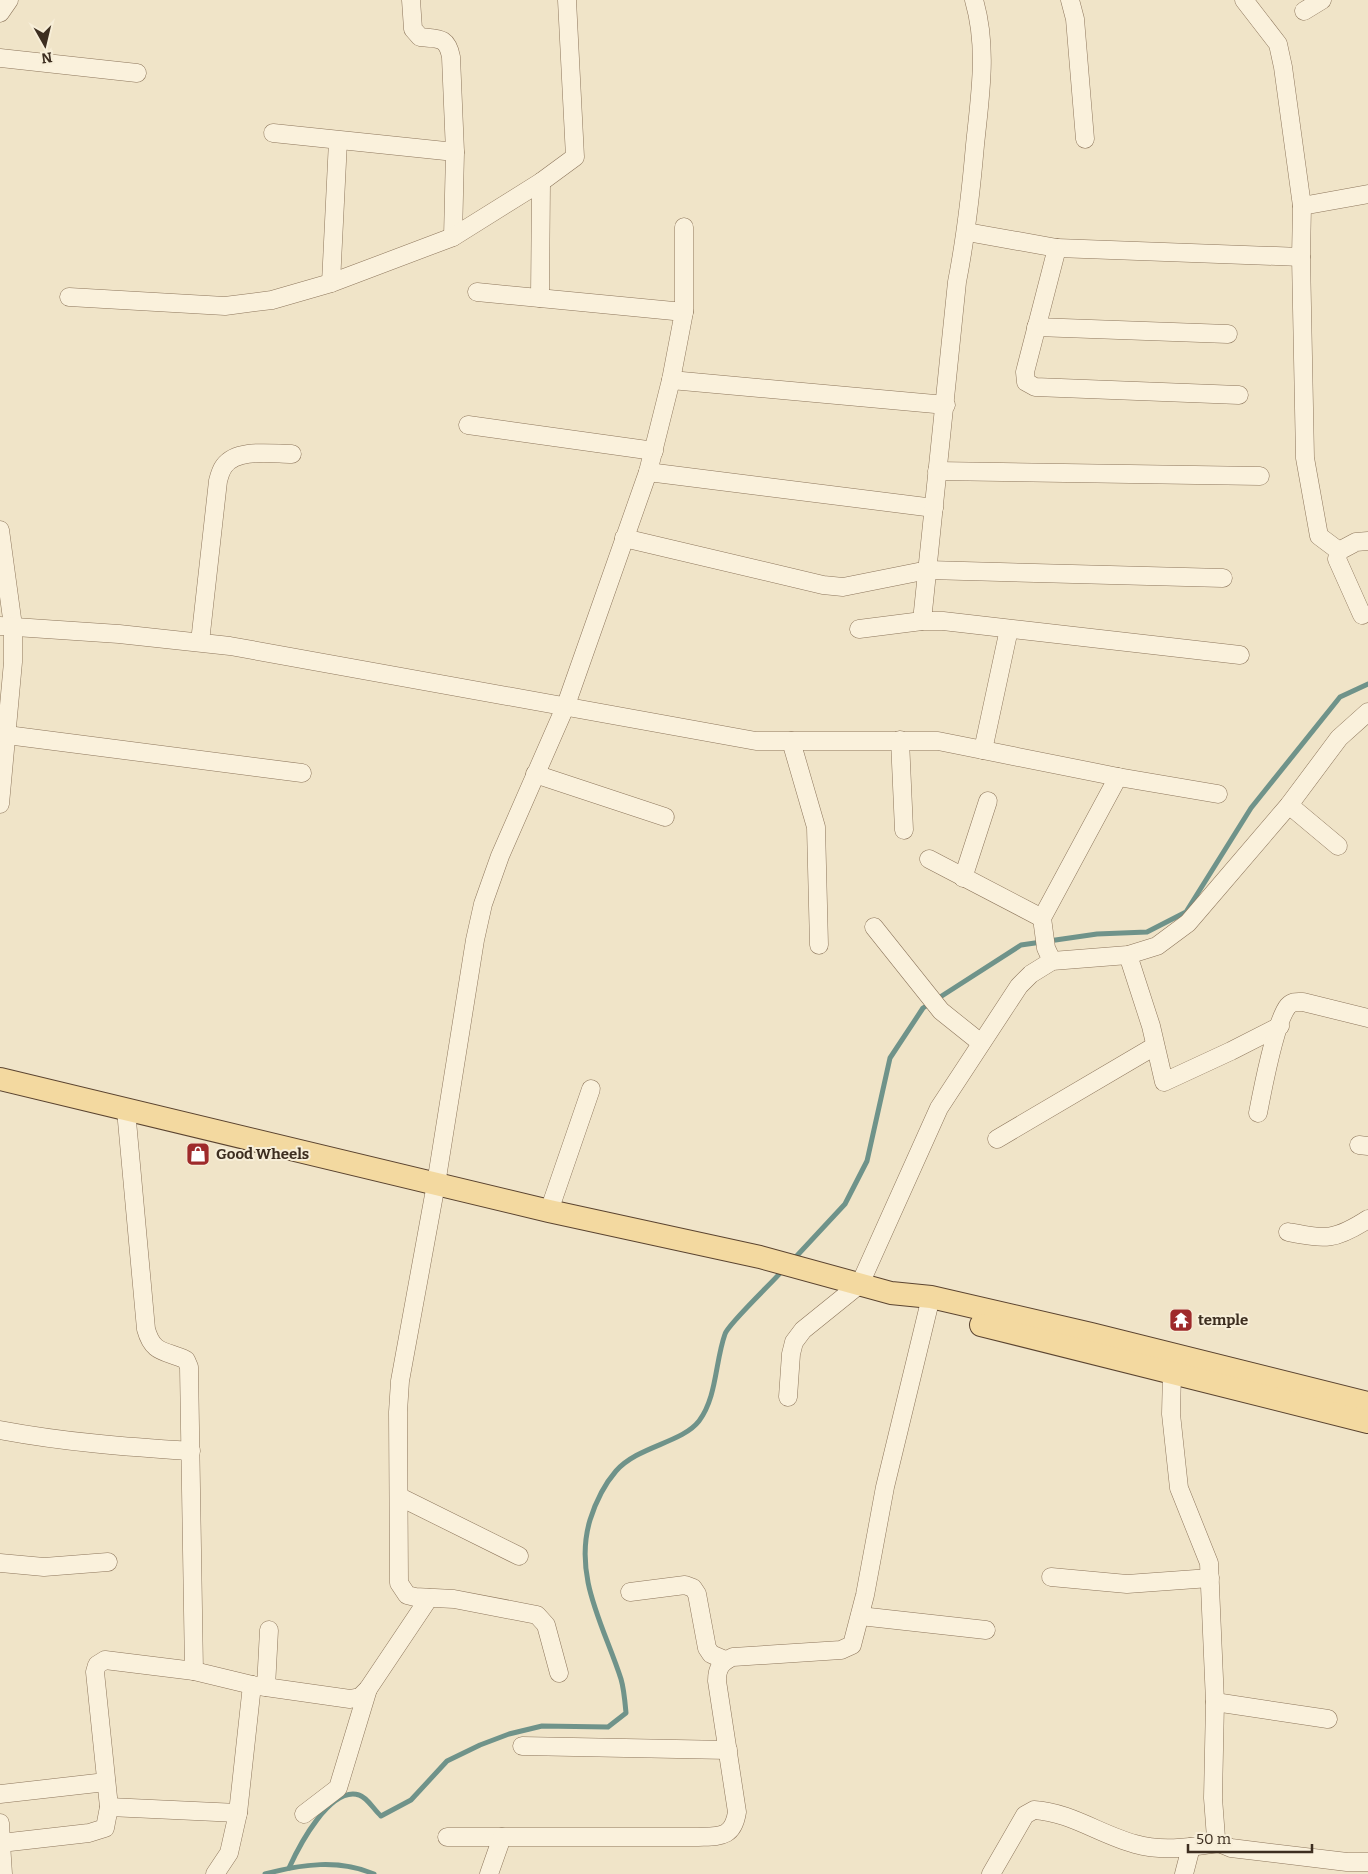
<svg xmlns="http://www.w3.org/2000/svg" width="1368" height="1874" viewBox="0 0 1368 1874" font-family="Bitter,serif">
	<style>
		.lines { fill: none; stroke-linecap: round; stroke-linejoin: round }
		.stream { stroke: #6f938a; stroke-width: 5 }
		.minor-casing { stroke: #8d765c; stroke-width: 19 }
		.major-casing { stroke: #5b4430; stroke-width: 24 }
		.minor { stroke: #faf1dc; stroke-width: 18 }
		.major { stroke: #f3d9a0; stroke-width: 22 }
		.labels { text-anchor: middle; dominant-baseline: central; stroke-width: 4; stroke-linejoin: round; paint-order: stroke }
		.poi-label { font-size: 15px; font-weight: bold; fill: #3d2e20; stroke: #f7eed8; text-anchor: start }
	</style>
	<rect width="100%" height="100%" fill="#f0e4c8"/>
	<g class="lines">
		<g class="stream">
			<polyline points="792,1261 845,1204 867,1161 890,1058 923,1008 1021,945 1097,934 1147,932 1186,912 1251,808 1340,697 1368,684"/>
			<path d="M289 1868C299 1846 330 1786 359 1795 367 1797 374 1810 381 1816L411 1800 447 1761 480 1745 509 1734 542 1726 608 1727 626 1713C625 1702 624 1689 621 1679 604 1626 573 1577 590 1520 596 1501 603 1486 616 1471 638 1446 682 1443 699 1421 717 1397 715 1362 725 1334 728 1324 773 1282 783 1270"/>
			<path d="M265 1874C302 1864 339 1859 374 1874"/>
		</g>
		<g class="minor-casing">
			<g id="minor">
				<path d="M411 0 413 29 420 37C438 39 447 36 451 57L455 152 453 237"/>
				<polyline points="1070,0 1075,19 1085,139"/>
				<polyline points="1244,0 1278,44 1283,67 1302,206"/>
				<polyline points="1304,11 1322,0"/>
				<polyline points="0,13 9,0"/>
				<polyline points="0,58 137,73"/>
				<polyline points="273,133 455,152"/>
				<polyline points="541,182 575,157 567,0"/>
				<polyline points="967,232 1057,248 1301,257"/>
				<polyline points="1057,248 1025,372 1026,382 1035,387 1239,395"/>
				<polyline points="331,283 338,141"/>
				<polyline points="477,292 684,312"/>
				<polyline points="69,297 225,306 272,300 331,283 453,237 541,182 540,298"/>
				<polyline points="1036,327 1228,334"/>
				<polyline points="671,380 946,405"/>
				<polyline points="468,425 654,451"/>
				<polyline points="937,471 1260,476"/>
				<polyline points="648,472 934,508"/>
				<polyline points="0,530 13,626 13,662 0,804"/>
				<polyline points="624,538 823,585 843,587 928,570 1223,578"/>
				<polyline points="1339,551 1319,536 1305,458 1301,257 1302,206 1368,194"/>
				<polyline points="1362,615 1337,559 1339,551 1356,542 1368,541"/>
				<path d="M922 621 957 282C966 236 971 191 975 145 980 96 988 48 974 0"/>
				<polyline points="0,626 119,634 230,646 756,741 938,741 1118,777 1218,794"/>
				<polyline points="859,629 922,621 943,621 1240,655"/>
				<path d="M200 642 218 481C219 477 221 470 224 466 237 448 272 454 292 454"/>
				<polyline points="7,735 302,773"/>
				<polyline points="900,740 904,830"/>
				<polyline points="791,741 816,827 819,945"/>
				<polyline points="983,750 1009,629"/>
				<polyline points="535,774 665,817"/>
				<polyline points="1289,805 1338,846"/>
				<polyline points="929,859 1042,918"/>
				<polyline points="963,878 988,801"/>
				<polyline points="874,927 941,1011 981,1043"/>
				<polyline points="1128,955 1151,1026 1164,1082 1231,1051 1280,1026"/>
				<polyline points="1052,961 1046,948 1042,918 1118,777"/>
				<path d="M126 1110 146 1329C153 1355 166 1350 186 1360L189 1367 194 1671 252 1685 350 1699 360 1697 368 1689 429 1598"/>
				<path d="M1258 1113C1262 1092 1276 1020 1288 1006 1293 1001 1297 1002 1303 1002L1368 1018"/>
				<polyline points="997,1139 1155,1046"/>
				<polyline points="1359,1145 1368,1146"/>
				<polyline points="549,1211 591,1089"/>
				<path d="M1288 1232C1326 1239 1334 1241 1368 1219"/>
				<polyline points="1172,1372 1171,1414 1179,1488 1209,1563 1215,1702 1213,1798 1216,1838 1219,1843 1231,1848 1347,1862 1368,1862"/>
				<polyline points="788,1397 791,1354 794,1342 803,1330 860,1284 939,1108 1019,986 1031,974 1052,961 1128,955 1157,946 1188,923 1289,805 1339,738 1368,712"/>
				<path d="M0 1430C64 1442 127 1447 191 1451"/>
				<polyline points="400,1497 519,1556"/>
				<polyline points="0,1563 44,1567 108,1562"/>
				<polyline points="1051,1577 1127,1584 1210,1578"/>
				<polyline points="630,1592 685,1585 693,1588 697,1594 707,1648 711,1654 725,1660"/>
				<polyline points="860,1616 986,1630"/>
				<polyline points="559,1673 546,1625 537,1615 454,1599 415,1597 407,1595 399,1583 398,1412 400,1381 436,1184 475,940 483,904 500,856 566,705 648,472 671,380 684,312 684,227"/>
				<polyline points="266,1687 269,1630"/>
				<polyline points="1215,1702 1328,1719"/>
				<polyline points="522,1746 728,1750"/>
				<polyline points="0,1794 106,1782"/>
				<polyline points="109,1807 238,1813"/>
				<polyline points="304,1814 338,1788 368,1689"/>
				<polyline points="0,1823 1,1843 89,1833 105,1828 109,1807 95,1672 97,1665 105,1660 194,1671"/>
				<path d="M447 1837H698C720 1836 733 1838 737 1812L717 1681C717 1668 721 1662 733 1657L841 1650 852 1645 865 1595 885 1487 931 1297"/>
				<polyline points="1,1843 3,1874"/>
				<polyline points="215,1874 229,1853 238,1813 252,1685"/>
				<polyline points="489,1874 502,1837"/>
				<path d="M991 1874 1025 1815 1034 1810C1070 1812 1101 1835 1135 1844 1163 1852 1191 1847 1219 1843"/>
				<polyline points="1184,1874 1191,1847"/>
			</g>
		</g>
		<g class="major-casing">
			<g id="major">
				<polyline points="0,1079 549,1211 760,1257 891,1293 931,1297 1091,1334 1368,1403"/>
				<polyline points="981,1325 1368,1422"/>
			</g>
		</g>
		<use href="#minor" class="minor"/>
		<use href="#major" class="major"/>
	</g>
	<defs>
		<g id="shop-square" transform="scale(1.25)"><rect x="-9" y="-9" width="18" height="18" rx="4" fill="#9e2a2b" stroke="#f7eed8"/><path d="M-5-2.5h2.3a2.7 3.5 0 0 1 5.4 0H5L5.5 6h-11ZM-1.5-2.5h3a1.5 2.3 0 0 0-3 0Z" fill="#fff"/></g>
		<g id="temple-square" transform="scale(1.25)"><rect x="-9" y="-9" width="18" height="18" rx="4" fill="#9e2a2b" stroke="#f7eed8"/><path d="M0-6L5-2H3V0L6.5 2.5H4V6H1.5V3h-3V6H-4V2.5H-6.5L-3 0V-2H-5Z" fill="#fff"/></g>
	</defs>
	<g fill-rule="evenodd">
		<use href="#shop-square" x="198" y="1154"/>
		<use href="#temple-square" x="1181" y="1320"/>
	</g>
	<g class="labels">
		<g class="poi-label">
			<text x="216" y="1154">Good Wheels</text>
			<text x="1198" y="1320">temple</text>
		</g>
	</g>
	<g transform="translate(45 45) rotate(172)" stroke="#f7eed8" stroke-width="4" paint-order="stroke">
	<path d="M0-4L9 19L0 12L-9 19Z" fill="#3d2e20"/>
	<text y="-8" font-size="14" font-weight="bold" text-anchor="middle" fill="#3d2e20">N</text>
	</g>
	<path d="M1188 1844v8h124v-8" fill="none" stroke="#3d2e20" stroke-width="2.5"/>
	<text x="1196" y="1844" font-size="15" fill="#3d2e20" stroke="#f7eed8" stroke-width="4" paint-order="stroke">50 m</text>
</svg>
